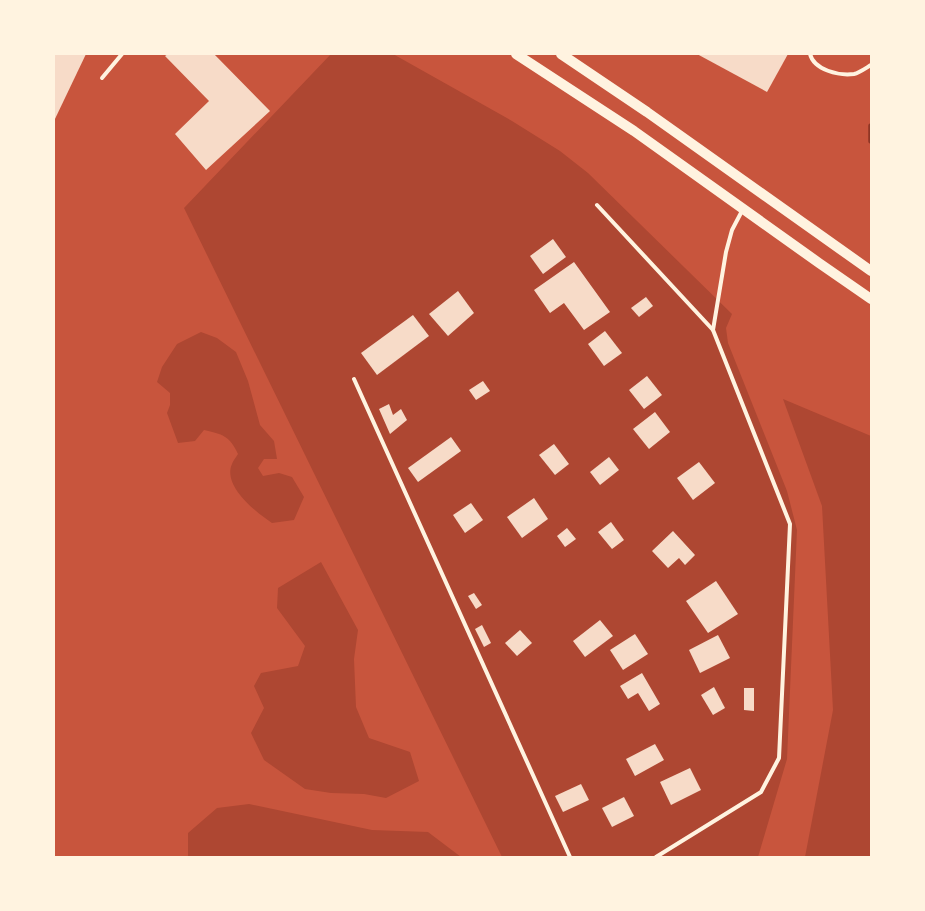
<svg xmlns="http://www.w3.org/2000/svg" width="925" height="911" viewBox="0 0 925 911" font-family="'IBM Plex Sans',sans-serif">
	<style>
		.green { fill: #ae4732 }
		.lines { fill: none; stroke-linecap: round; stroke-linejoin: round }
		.stream { stroke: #8f3625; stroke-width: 5.5 }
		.building { fill: #f7dbc8 }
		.service { stroke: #fff3e0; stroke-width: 4 }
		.secondary { stroke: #fff3e0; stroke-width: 10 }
	</style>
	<rect width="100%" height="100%" fill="#c8553d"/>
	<g class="green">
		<polygon points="331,54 393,54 512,121 560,151 588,173 732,314 726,328 728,343 787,491 797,530 787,759 758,857 502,857 184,208"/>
		<path d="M201 332 217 338 236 352 248 381 260 425 274 441 277 459H264L258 468 263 476 279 473 292 477 304 497 294 520 272 523C257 513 222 486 232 464 233 461 236 457 238 454 230 436 222 434 204 430L195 441 178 443 167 413 170 405V393L157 382 162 367 177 344Z"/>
		<polygon points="783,399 871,436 871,857 805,857 833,710 822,506"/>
		<polygon points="321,562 358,630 354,659 356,707 369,738 410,752 419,781 386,798 364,794 331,793 305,789 264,760 251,733 264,708 254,686 261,673 298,666 305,646 277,608 278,588"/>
		<polygon points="249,804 372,830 428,832 461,857 188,857 188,833 217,808"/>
	</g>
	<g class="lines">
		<polyline class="stream" points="871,126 871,141"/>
	</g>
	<g class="building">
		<polygon points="55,54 86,54 54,121 54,56"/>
		<polygon points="168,54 214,54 270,111 206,170 175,134 209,101 165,56"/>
		<polygon points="697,54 788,54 767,92"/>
		<polygon points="553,239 566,257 543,274 530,256"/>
		<polygon points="574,262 610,312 584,330 564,303 550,313 534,290"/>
		<polygon points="458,291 474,313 448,336 429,314"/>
		<polygon points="646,297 653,306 639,317 631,308"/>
		<polygon points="413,315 429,336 377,375 361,353"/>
		<polygon points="605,331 622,353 604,366 588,344"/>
		<polygon points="647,376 662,395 644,409 629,390"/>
		<polygon points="483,381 490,391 476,400 469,390"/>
		<polygon points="389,404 393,415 401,409 407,420 390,434 379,409"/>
		<polygon points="655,412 670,432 649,449 633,429"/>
		<polygon points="451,437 461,451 418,482 408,468"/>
		<polygon points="554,444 569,464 555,475 539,455"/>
		<polygon points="609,457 619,470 600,485 590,472"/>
		<polygon points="699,462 715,483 693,500 677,478"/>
		<polygon points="534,498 548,519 522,538 507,517"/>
		<polygon points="471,503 483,520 465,533 453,515"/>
		<polygon points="611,522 624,540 612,549 598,532"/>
		<polygon points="567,528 576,539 565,547 557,536"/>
		<polygon points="673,531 695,555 685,565 679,558 668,568 652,551"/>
		<polygon points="716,581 738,614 708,633 686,601"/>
		<polygon points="474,593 482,605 476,609 468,596"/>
		<polygon points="600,620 613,636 585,657 573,641"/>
		<polygon points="482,625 491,643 484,647 475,629"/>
		<polygon points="520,630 532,643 517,656 505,643"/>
		<polygon points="635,634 648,654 623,670 610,650"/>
		<polygon points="718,635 730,658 700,673 689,650"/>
		<polygon points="642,673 660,704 649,711 638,693 628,699 620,686"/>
		<polygon points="714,687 725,708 713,715 701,695"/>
		<polygon points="744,688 754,688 754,711 744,710"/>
		<polygon points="655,744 664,760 635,776 626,759"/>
		<polygon points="690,768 701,790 671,805 660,782"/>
		<polygon points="581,784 589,800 563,812 555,796"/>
		<polygon points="624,797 634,816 612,827 602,808"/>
	</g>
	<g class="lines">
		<g class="service">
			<path d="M810 54C814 70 839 76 854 74 859 73 866 68 871 65"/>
			<polyline points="102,78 122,54"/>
			<polyline points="597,205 713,330"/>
			<polyline points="354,379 570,857"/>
			<polyline points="656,857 761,792 779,758 790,524 713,330 726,252 732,230 743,209"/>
		</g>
		<g class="secondary">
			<polyline points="516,54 634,131 819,263 871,299"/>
			<polyline points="561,54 647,112 871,271"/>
		</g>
	</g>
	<rect width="925" height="911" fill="none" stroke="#fff3e0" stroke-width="110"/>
</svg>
